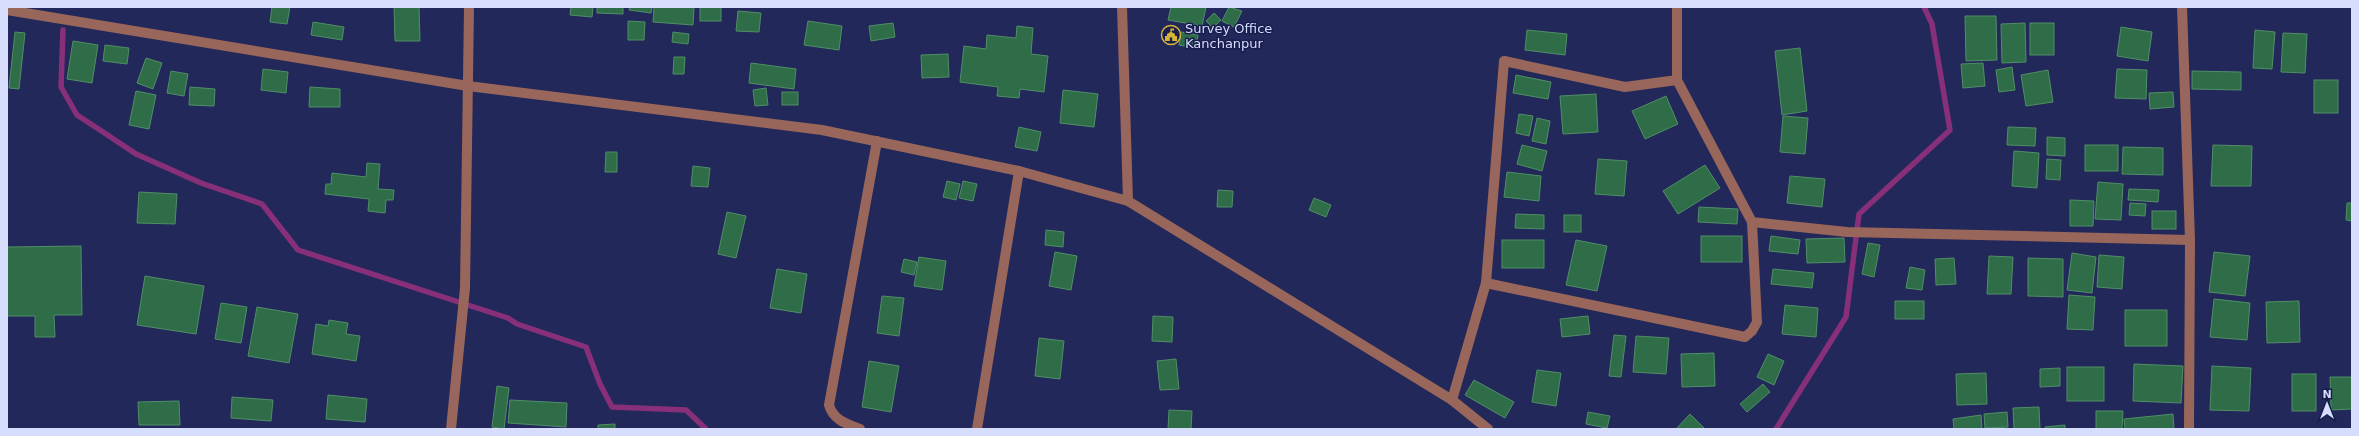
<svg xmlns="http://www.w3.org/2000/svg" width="2359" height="436" viewBox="0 0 2359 436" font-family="'DejaVu Sans',sans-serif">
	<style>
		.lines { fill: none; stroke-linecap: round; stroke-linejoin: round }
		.stream { stroke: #873079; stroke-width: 5.5 }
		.building { fill: #2f6d48; stroke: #518e67 }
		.minor { stroke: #98665a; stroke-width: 10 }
		.labels { text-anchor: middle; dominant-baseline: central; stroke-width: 3; stroke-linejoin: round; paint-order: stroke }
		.poi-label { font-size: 13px; fill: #d6ddfd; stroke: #191e4e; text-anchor: start }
	</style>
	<rect width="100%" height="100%" fill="#22285a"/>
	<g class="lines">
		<g class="stream">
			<polyline points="63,30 61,87 77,115 103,132 136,154 201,183 262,204 298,250 508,318 517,324 586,347 600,384 612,407 686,410 706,429"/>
			<polyline points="1776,429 1846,317 1859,214 1950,130 1932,24 1924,7"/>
		</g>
	</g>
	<g class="building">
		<polygon points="272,7 290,7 287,24 270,22"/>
		<polygon points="394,7 419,7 420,41 395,41"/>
		<polygon points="571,7 593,7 592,17 570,15"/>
		<polygon points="597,7 623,7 623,14 597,13"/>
		<polygon points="630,7 652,7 651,13 629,10"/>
		<polygon points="654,7 694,7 693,25 653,22"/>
		<rect x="700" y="7" width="21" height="14"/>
		<polygon points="1171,7 1206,7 1202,26 1168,20"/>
		<polygon points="1229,7 1242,11 1234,27 1222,21"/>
		<polygon points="738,11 761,13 759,32 736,31"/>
		<polygon points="1214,13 1221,20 1213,28 1206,21"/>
		<polygon points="1965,16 1996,16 1997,60 1966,61"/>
		<polygon points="628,21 645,22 644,40 628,40"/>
		<polygon points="808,21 842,26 839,50 804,45"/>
		<polygon points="313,22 344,27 342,40 311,35"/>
		<polygon points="893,23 895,37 871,41 869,26"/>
		<polygon points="2025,23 2026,62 2002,63 2001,24"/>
		<rect x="2030" y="23" width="24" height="32"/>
		<polygon points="1017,26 1033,28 1031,54 1048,56 1044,92 1020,89 1019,98 997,96 998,87 960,82 964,46 986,49 987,35 1016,38"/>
		<polygon points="2121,27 2152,32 2148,61 2117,56"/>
		<polygon points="1527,30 1567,34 1565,55 1525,50"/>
		<polygon points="2255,30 2275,32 2272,69 2253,68"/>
		<polygon points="15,32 25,33 19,89 9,88"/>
		<polygon points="673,32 689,34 688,44 672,42"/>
		<polygon points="1181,32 1198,35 1196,48 1179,45"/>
		<polygon points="2283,33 2307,34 2305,73 2281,72"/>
		<polygon points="73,41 98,45 92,83 67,79"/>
		<polygon points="105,45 129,48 127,64 103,61"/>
		<polygon points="1800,48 1807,111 1782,115 1775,51"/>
		<polygon points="948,54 949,77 922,78 921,55"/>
		<polygon points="674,57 685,57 684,74 673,74"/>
		<polygon points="146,58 162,63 153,89 137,83"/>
		<polygon points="751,63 796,69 794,89 749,83"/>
		<polygon points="1983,63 1985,86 1963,88 1961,64"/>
		<polygon points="2012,67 2015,90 1999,92 1996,70"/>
		<polygon points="263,69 288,72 286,93 261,90"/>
		<polygon points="2117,69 2147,70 2146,99 2115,98"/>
		<polygon points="2048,70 2053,102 2026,106 2021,75"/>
		<polygon points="171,71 188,74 184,96 167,93"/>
		<polygon points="2192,71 2241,72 2241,90 2192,89"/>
		<polygon points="1516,75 1551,82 1548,99 1513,93"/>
		<rect x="2314" y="80" width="24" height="33"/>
		<polygon points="190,87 215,89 214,106 189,105"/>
		<polygon points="310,87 340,89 340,107 309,107"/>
		<polygon points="766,88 768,105 755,106 753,90"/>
		<polygon points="1063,90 1098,94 1094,127 1060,123"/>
		<polygon points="136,91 156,95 149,129 129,125"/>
		<rect x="782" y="92" width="16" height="13"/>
		<polygon points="2173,92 2174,107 2150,109 2149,93"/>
		<polygon points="1596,94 1598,132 1563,134 1560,96"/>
		<polygon points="1666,96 1678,124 1645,139 1632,111"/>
		<polygon points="1519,114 1533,116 1529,136 1516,133"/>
		<polygon points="1783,116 1808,118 1805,154 1780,152"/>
		<polygon points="1537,118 1550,121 1546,144 1532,141"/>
		<polygon points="1019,127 1041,132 1037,151 1015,147"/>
		<polygon points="2008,127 2036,128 2035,146 2007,145"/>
		<polygon points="2047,137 2065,138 2065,156 2047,155"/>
		<polygon points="1522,145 1547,151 1542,171 1517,164"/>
		<rect x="2085" y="145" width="33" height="26"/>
		<polygon points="2213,145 2252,146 2251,186 2211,186"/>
		<polygon points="2123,147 2163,148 2163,175 2122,174"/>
		<polygon points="2014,151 2039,153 2037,188 2012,186"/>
		<polygon points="606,152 617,152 617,172 605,172"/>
		<polygon points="1598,159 1627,161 1624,196 1595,194"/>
		<polygon points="2047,159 2061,160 2060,180 2046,179"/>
		<polygon points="367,163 380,164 378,189 394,190 393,200 386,200 385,213 368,211 369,199 325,194 326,184 331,184 332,173 366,177"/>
		<polygon points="1705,165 1720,188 1678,214 1663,191"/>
		<polygon points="693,166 710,168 708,187 691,186"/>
		<polygon points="1507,172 1541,176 1539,201 1504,197"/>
		<polygon points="1790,176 1825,179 1822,207 1787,203"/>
		<polygon points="947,181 960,184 956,200 943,197"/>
		<polygon points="963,181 977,184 973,201 959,198"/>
		<polygon points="2098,182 2123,184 2121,220 2095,219"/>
		<polygon points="2129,189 2159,190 2158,202 2128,200"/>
		<polygon points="1218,190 1233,191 1232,207 1217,207"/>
		<polygon points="139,192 177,194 175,224 137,223"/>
		<polygon points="1314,198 1331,205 1326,217 1309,210"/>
		<polygon points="2070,200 2094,201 2093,226 2070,226"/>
		<polygon points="2130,203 2146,204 2145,216 2129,215"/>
		<polygon points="2347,203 2352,203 2352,221 2346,220"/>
		<polygon points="1699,207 1738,209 1737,224 1698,222"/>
		<rect x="2152" y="211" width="24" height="18"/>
		<polygon points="727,212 746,216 736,258 718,254"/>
		<polygon points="1516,214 1544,215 1544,229 1515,228"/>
		<rect x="1564" y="215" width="17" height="17"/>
		<polygon points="1046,230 1064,232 1063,247 1045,245"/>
		<rect x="1701" y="236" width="41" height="26"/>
		<polygon points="1771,236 1800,240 1798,254 1769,251"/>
		<polygon points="1844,238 1845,262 1807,263 1806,239"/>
		<rect x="1502" y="240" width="42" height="28"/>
		<polygon points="1576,240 1607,246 1597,291 1566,285"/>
		<polygon points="1868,243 1880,245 1874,277 1862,274"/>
		<polygon points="81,246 82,315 54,315 55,337 35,337 35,316 7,316 7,247"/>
		<polygon points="1055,252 1077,256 1071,290 1049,286"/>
		<polygon points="2214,252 2250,256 2245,296 2209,292"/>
		<polygon points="2072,253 2096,257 2092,293 2067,290"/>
		<polygon points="2099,255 2124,257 2122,289 2097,287"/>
		<polygon points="1989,256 2013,257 2011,294 1987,294"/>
		<polygon points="919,257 946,261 942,290 914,286"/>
		<polygon points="1954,258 1956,284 1936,285 1935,259"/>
		<polygon points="2028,258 2063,259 2063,297 2028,296"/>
		<polygon points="904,259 917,262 914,275 901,272"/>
		<polygon points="1910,267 1925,270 1922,290 1906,288"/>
		<polygon points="777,269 807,274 801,313 770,308"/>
		<polygon points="1773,269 1814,273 1812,288 1771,284"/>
		<polygon points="145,276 204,286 196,334 137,325"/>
		<polygon points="2069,295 2095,297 2093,330 2067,329"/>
		<polygon points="882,296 904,298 899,336 877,333"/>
		<polygon points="2214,299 2250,303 2247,340 2210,337"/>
		<rect x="1895" y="301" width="29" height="18"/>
		<polygon points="2299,301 2300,342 2267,343 2266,302"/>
		<polygon points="221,303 247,307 241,343 215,339"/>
		<polygon points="1785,305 1818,308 1816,337 1782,334"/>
		<polygon points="257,307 298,314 289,363 248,356"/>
		<rect x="2125" y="310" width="42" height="36"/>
		<polygon points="1153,316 1173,317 1172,342 1152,341"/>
		<polygon points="1588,316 1590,334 1562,337 1560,319"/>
		<polygon points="329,320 348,323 346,334 360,336 356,361 312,354 316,324 328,326"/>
		<polygon points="1614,335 1626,336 1621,377 1609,376"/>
		<polygon points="1636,336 1669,338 1666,374 1633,372"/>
		<polygon points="1039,338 1064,341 1060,379 1035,376"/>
		<polygon points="1714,353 1715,386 1682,387 1681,354"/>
		<polygon points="1768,354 1784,361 1774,385 1757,377"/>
		<polygon points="1176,359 1179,389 1160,390 1157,361"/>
		<polygon points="869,361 899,366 891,412 862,407"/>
		<polygon points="2134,364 2183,366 2181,403 2133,401"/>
		<polygon points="2212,366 2251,368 2249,411 2210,410"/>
		<rect x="2067" y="367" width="37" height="34"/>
		<polygon points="2060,368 2060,386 2040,387 2040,369"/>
		<polygon points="1537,370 1561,373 1556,406 1532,402"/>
		<polygon points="1986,373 1987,404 1957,405 1956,374"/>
		<rect x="2292" y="374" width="24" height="37"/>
		<polygon points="2330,377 2352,377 2352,409 2331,410"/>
		<polygon points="1474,380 1514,402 1505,418 1465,395"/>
		<polygon points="1763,384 1770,392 1747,412 1740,404"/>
		<polygon points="497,386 509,388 504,429 492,427"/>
		<polygon points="328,395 367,399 365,422 326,419"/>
		<polygon points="232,397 273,400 271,421 231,418"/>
		<polygon points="510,400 567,403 566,427 508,423"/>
		<polygon points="179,401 180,425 139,425 138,402"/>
		<polygon points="2039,407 2040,429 2014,429 2013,408"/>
		<polygon points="1169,410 1192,411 1191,429 1168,429"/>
		<polygon points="2096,411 2123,411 2122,429 2096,429"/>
		<polygon points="1588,412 1610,416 1607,428 1586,424"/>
		<polygon points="2007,412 2008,427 1985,428 1984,414"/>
		<polygon points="1690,414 1705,429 1676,429"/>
		<polygon points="2173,414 2174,429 2125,429 2124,419"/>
		<polygon points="1981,415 1982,429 1954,429 1953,419"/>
		<polygon points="615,424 615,429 598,429 598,425"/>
		<polygon points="2065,425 2065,429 2045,429 2045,427"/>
	</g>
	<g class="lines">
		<g class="minor">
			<polyline points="1122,7 1128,201"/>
			<polyline points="2182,7 2190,240 2189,429"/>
			<polyline points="7,10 468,86 822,130 1019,171 1128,201 1452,400 1488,429"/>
			<polyline points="1677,80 1752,222 1847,232 2190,240"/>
			<polyline points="1486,283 1745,337 1752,331 1757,322 1752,222"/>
			<polyline points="1452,400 1486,283 1504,61 1625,87 1677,80 1677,7"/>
			<polyline points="451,429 465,288 469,7"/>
			<path d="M860 429C847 424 833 420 829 405L877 141"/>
			<polyline points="977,429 1019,171"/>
		</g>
	</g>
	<defs>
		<g id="civic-ring" transform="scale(1)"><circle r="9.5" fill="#191e4e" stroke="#d5b535" stroke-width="1.5"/><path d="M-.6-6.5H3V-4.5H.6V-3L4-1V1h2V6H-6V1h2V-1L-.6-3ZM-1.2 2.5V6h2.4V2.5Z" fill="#d5b535"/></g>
	</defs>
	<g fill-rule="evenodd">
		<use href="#civic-ring" x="1171" y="35"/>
	</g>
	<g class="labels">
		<g class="poi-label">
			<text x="1185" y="28">Survey Office<tspan x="1185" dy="15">Kanchanpur</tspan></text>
		</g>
	</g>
	<rect width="2359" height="436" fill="none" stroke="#d6ddfd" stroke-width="16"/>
	<g transform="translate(2327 404)" stroke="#191e4e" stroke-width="3" paint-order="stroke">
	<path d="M0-3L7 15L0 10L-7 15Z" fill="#d6ddfd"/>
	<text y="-6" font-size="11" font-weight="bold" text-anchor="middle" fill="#d6ddfd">N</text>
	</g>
</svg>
